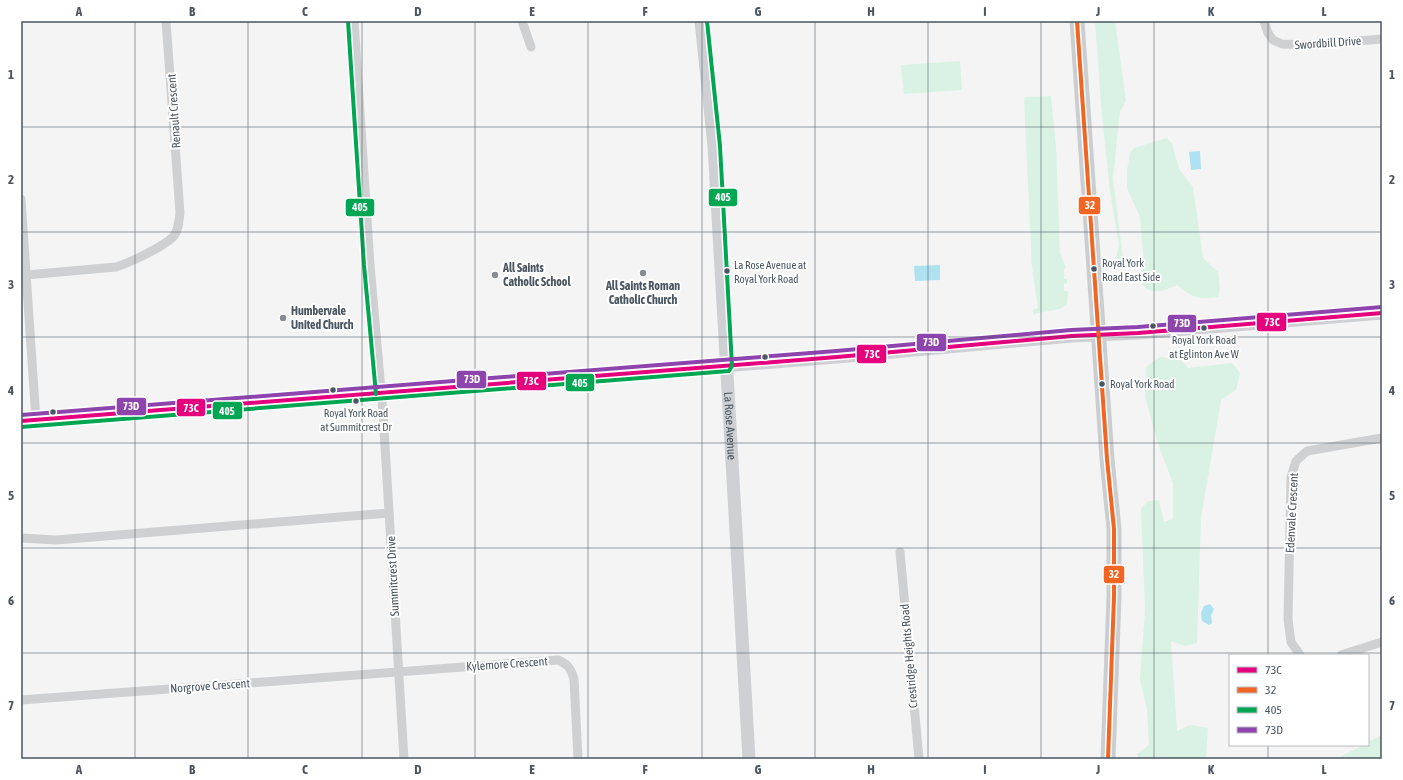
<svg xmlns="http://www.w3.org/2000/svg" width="1403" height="780" viewBox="0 0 1403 780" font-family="'Asap Condensed',sans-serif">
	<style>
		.green { fill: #d9f2e3 }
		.water { fill: #aee2f0 }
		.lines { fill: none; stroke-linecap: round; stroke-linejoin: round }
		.street { stroke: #ced0d2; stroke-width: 9 }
		.secondary { stroke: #ced0d4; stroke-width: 13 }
		.primary { stroke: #caced1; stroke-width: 15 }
		.bus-1-casing { stroke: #fff; stroke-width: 7 }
		.bus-2-casing { stroke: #fff; stroke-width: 7 }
		.bus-3-casing { stroke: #fff; stroke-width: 7 }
		.bus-4-casing { stroke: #fff; stroke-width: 7 }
		.bus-1 { stroke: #e5007d; stroke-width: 4 }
		.bus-2 { stroke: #f26522; stroke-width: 4 }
		.bus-3 { stroke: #00a651; stroke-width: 4 }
		.bus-4 { stroke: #8e44ad; stroke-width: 4 }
		.grid { fill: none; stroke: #4a5661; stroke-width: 1; stroke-opacity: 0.55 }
		.bus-dot { fill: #4a5661; stroke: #fff; stroke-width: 1.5 }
		.poi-dot { fill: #868d94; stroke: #fff; stroke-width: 1.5 }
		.labels { text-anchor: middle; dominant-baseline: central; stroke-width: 4; stroke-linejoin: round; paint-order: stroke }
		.bus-label { font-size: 11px; fill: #4a5661; stroke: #fff; text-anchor: start }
		.street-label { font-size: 12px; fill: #4a5661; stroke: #fff }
		.poi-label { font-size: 12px; font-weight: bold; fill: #4a5661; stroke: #fff; text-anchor: start }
		.line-badge { stroke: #fff; stroke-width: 1.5 }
		.badge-label { font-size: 11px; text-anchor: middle; font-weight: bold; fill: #fff }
		.neatline { fill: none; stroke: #4a5661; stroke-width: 1.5 }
		.grid-label { font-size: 13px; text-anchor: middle; font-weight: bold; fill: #4a5661 }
	</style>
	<rect width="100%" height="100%" fill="#f4f4f4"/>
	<g class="green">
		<polygon points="1095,21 1115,21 1126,101 1120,111 1113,178 1123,259 1116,259 1119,245 1110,192 1101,104"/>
		<polygon points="960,61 962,90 904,94 901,65"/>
		<polygon points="1051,96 1056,148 1060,253 1066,268 1064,269 1064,274 1066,275 1064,276 1064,279 1067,279 1067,283 1064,284 1064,291 1068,291 1067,304 1060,309 1033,314 1033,310 1038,308 1032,267 1024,99 1025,97"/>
		<path d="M1166 138 1172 143 1179 169 1193 187 1203 258 1218 272 1220 289 1218 297C1197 300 1194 298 1177 285 1161 292 1149 297 1139 279L1144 265 1140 217 1127 188V171L1130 153 1134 148Z"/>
		<polygon points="1160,357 1180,359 1188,368 1232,363 1240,373 1236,390 1221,400 1201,518 1197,643 1185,646 1171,641 1177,731 1190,725 1208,728 1206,759 1138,759 1137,754 1149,745 1147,710 1140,679 1145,610 1141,509 1148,501 1159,500 1164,522 1173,519 1173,483 1159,447 1145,397 1146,367"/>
		<polygon points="1382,735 1382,759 1336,759 1363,745 1368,745 1368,742"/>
	</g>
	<g class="water">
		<polygon points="1200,151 1201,169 1191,170 1189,152"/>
		<polygon points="940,265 940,280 915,281 914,266"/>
		<polygon points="1210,604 1214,609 1211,615 1212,623 1209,625 1202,621 1201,613 1204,606"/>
	</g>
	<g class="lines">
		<g class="street">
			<polyline points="354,21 370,265 383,413 404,759"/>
			<polyline points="522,21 531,47"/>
			<polyline points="1264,21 1268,33 1273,40 1282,44 1307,45 1382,39"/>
			<polyline points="21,199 36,420"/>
			<path d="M26 275 116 267C129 263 163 247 173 237 178 232 179 221 180 213L166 21"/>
			<polyline points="21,538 56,540 389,513"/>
			<polyline points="900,552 919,759"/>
			<polyline points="1300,655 1291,642 1288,619 1291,477 1296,461 1307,451 1382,438"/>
			<polyline points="1341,655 1382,642"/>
			<path d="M21 700 558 660C568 664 571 669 574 679L578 759"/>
		</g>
		<g class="secondary">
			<path id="s1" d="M701 21 714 146 749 759"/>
			<polyline points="21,421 837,357 1072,336 1138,333 1382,313"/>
		</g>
		<polyline class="primary" points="1077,21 1107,459 1114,529 1114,597 1108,759"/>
		<g class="bus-1-casing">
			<polyline id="bus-1" points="21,421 837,357 1072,336 1138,333 1382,313"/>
		</g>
		<g class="bus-2-casing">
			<polyline id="bus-2" points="1077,21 1107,459 1114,529 1114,597 1108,759"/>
		</g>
		<g class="bus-3-casing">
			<g id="bus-3">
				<polyline points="348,21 364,265 376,394"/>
				<polyline points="21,427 729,371 732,366 720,146 707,21"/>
			</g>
		</g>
		<g class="bus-4-casing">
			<polyline id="bus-4" points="21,415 836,351 1071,330 1138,327 1382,307"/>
		</g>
		<use href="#bus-1" class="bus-1"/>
		<use href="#bus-2" class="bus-2"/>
		<use href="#bus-3" class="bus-3"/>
		<use href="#bus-4" class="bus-4"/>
	</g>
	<path class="grid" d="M135 21V759M248 21V759M362 21V759M475 21V759M588 21V759M702 21V759M815 21V759M928 21V759M1041 21V759M1154 21V759M1268 21V655M21 127H1382M21 232H1382M21 337H1382M21 443H1382M21 548H1382M21 653H1382M1268 745V759"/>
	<g class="bus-dot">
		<circle cx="1094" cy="269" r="3.5"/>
		<circle cx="727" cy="271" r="3.5"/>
		<circle cx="1153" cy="326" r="3.5"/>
		<circle cx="1204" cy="328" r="3.5"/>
		<circle cx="765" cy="357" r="3.5"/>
		<circle cx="1102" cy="384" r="3.5"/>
		<circle cx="333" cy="390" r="3.5"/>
		<circle cx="356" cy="401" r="3.5"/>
		<circle cx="53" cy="412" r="3.5"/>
	</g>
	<g class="poi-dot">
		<circle cx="643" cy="273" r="4"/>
		<circle cx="495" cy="275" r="4"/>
		<circle cx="283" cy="318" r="4"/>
	</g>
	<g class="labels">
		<g class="bus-label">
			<text x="1102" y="263">Royal York<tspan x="1102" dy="14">Road East Side</tspan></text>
			<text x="734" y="265">La Rose Avenue at<tspan x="734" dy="14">Royal York Road</tspan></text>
			<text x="1204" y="340" text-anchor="middle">Royal York Road<tspan x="1204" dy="14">at Eglinton Ave W</tspan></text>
			<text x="1110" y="384">Royal York Road</text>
			<text x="356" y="413" text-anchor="middle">Royal York Road<tspan x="356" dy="14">at Summitcrest Dr</tspan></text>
		</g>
		<g class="street-label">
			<text transform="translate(1328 43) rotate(-4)">Swordbill Drive</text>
			<text transform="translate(174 111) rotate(-94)">Renault Crescent</text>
			<text stroke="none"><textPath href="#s1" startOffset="406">La Rose Avenue</textPath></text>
			<text transform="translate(1292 513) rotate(-87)">Edenvale Crescent</text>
			<text transform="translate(393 576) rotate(-93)">Summitcrest Drive</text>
			<text transform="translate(909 656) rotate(-95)">Crestridge Heights Road</text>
			<text transform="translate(507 664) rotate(-4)">Kylemore Crescent</text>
			<text transform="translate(210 686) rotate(-4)">Norgrove Crescent</text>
		</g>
		<g class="poi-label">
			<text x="503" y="268">All Saints<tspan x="503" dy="14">Catholic School</tspan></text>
			<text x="643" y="286" text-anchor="middle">All Saints Roman<tspan x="643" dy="14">Catholic Church</tspan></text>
			<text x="291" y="311">Humbervale<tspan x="291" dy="14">United Church</tspan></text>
		</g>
	</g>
	<g class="line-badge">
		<rect x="708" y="188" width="30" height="19" rx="4" fill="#00a651"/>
		<rect x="1078" y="196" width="23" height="19" rx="4" fill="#f26522"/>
		<rect x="345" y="198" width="30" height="19" rx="4" fill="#00a651"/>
		<rect x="1256" y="312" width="31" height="20" rx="4" fill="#e5007d"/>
		<rect x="1167" y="314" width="30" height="19" rx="4" fill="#8e44ad"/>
		<rect x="916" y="333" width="31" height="19" rx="4" fill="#8e44ad"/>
		<rect x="856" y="344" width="31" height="20" rx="4" fill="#e5007d"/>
		<rect x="456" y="370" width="31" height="19" rx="4" fill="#8e44ad"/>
		<rect x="516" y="371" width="31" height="20" rx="4" fill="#e5007d"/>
		<rect x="565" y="373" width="30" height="19" rx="4" fill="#00a651"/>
		<rect x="116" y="397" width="31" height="19" rx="4" fill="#8e44ad"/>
		<rect x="176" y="398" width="30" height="19" rx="4" fill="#e5007d"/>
		<rect x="212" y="401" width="31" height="19" rx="4" fill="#00a651"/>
		<rect x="1103" y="565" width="22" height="19" rx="4" fill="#f26522"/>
	</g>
	<g class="badge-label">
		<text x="723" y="201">405</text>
		<text x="1090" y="209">32</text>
		<text x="360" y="211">405</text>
		<text x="1272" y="326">73C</text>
		<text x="1182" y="327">73D</text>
		<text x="931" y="346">73D</text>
		<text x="872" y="358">73C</text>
		<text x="472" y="383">73D</text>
		<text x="531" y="385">73C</text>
		<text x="580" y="387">405</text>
		<text x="131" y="410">73D</text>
		<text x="191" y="412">73C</text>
		<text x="227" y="415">405</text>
		<text x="1114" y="578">32</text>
	</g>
	<rect width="1403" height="780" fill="none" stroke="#ffffff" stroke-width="44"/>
	<rect x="1229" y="654" width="140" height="92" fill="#ffffff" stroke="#b7bbc0"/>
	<rect x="1237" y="667" width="20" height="6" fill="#e5007d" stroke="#b7bbc0"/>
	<text x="1265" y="674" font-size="12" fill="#4a5661">73C</text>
	<rect x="1237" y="687" width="20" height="6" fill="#f26522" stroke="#b7bbc0"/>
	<text x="1265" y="694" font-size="12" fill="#4a5661">32</text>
	<rect x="1237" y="707" width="20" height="6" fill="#00a651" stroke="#b7bbc0"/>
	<text x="1265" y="714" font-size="12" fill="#4a5661">405</text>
	<rect x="1237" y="727" width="20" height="6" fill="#8e44ad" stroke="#b7bbc0"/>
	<text x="1265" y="734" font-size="12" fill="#4a5661">73D</text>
	<rect x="22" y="22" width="1359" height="736" class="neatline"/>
	<g class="grid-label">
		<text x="79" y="16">A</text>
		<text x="192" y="16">B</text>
		<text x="305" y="16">C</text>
		<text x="418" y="16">D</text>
		<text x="532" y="16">E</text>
		<text x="645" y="16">F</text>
		<text x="758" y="16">G</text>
		<text x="871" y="16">H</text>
		<text x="985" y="16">I</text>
		<text x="1098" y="16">J</text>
		<text x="1211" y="16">K</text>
		<text x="1324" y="16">L</text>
		<text x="11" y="79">1</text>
		<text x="1392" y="79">1</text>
		<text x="11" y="184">2</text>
		<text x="1392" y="184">2</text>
		<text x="11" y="289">3</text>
		<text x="1392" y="289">3</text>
		<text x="11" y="395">4</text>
		<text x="1392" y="395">4</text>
		<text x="11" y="500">5</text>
		<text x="1392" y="500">5</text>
		<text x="11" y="605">6</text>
		<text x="1392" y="605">6</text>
		<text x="11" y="710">7</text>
		<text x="1392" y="710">7</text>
		<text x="79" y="774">A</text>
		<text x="192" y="774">B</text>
		<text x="305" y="774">C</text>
		<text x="418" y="774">D</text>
		<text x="532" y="774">E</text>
		<text x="645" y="774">F</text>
		<text x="758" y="774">G</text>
		<text x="871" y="774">H</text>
		<text x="985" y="774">I</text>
		<text x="1098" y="774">J</text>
		<text x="1211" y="774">K</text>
		<text x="1324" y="774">L</text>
	</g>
</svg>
